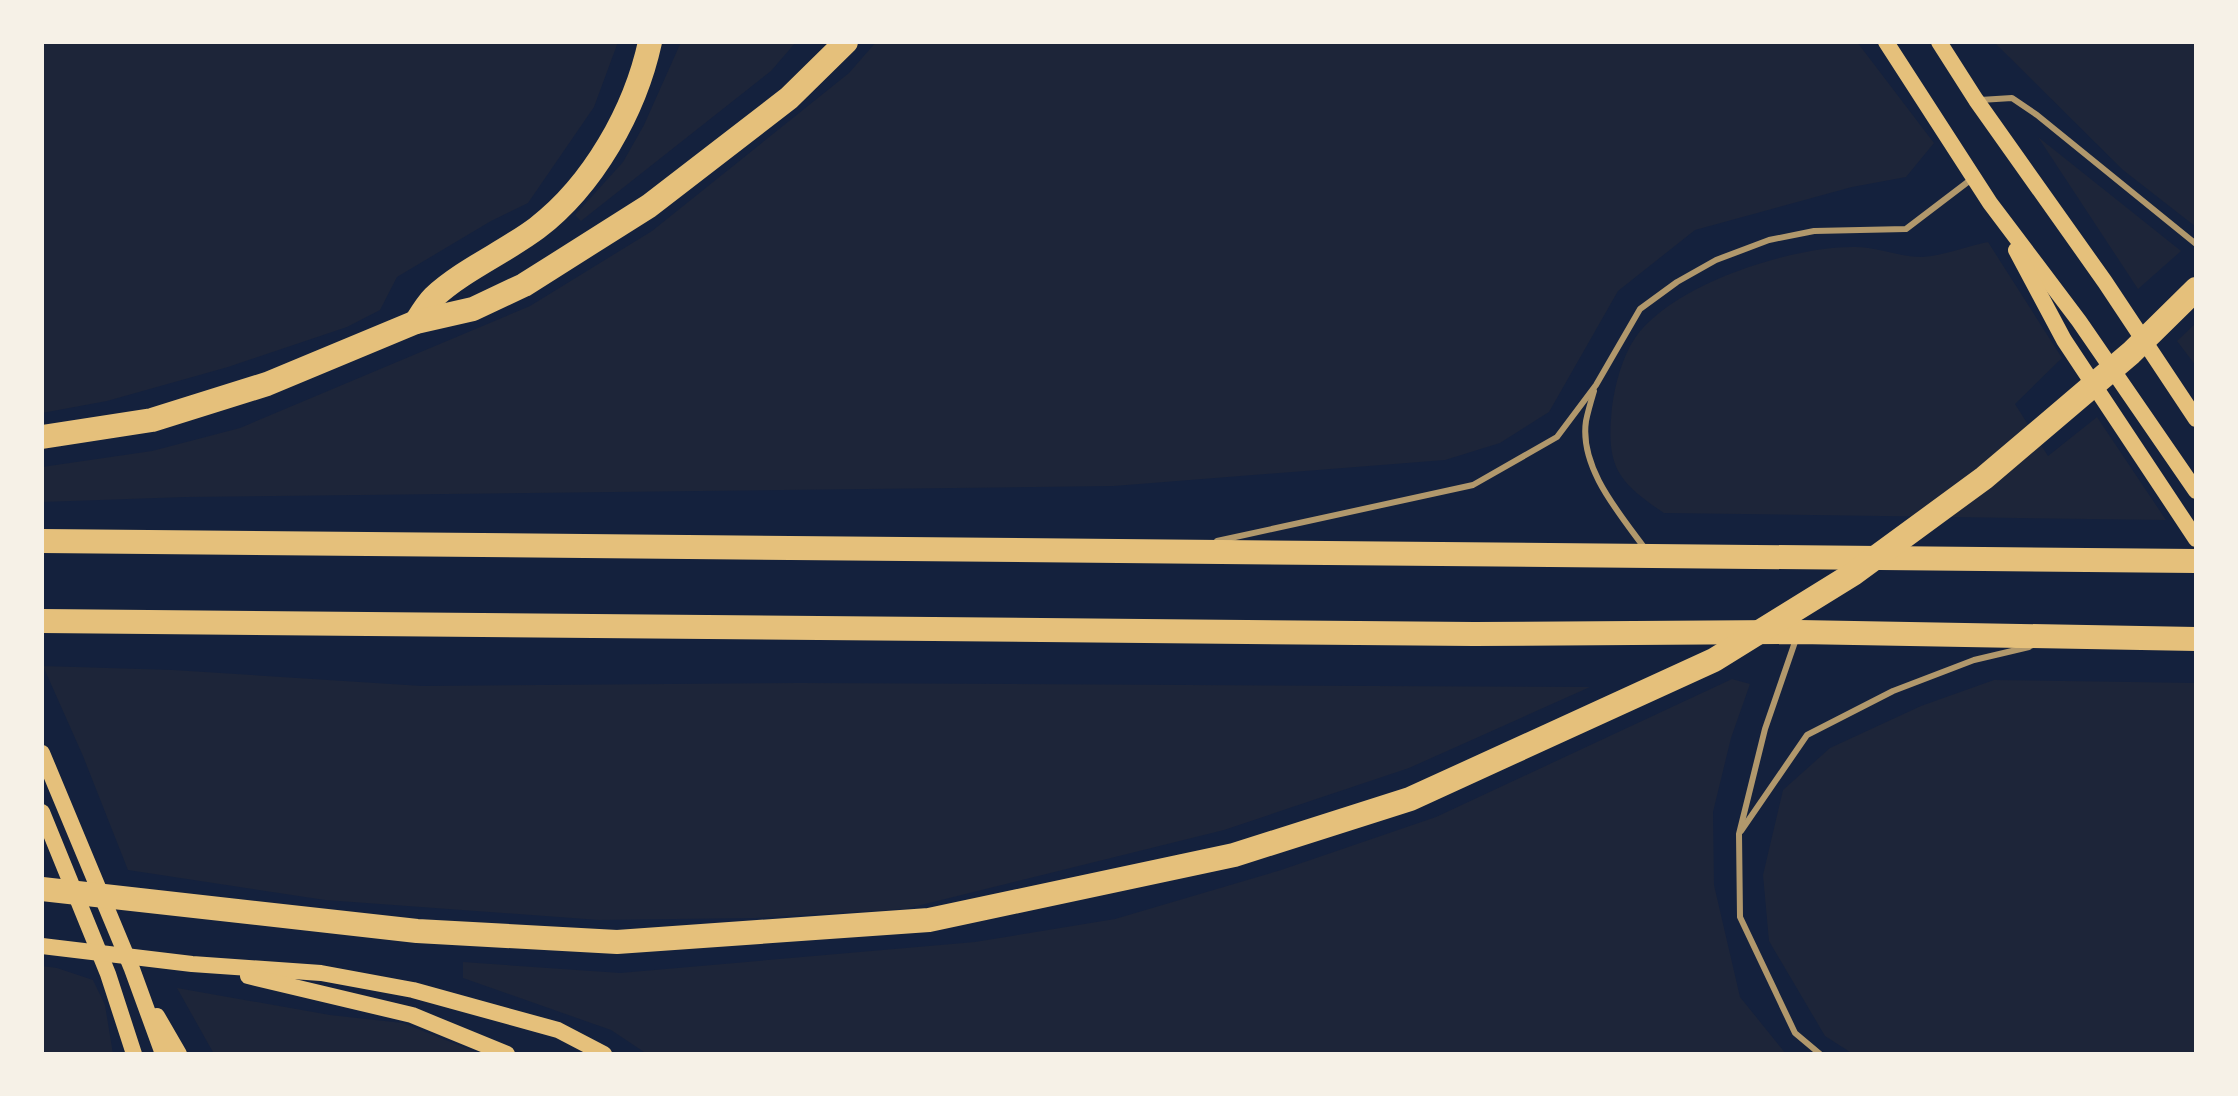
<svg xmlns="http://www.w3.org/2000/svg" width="2238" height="1096" viewBox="0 0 2238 1096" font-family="'Golos Text',sans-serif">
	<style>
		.green { fill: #1d2539 }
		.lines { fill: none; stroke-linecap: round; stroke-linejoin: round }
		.service { stroke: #b1986c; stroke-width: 6 }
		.secondary { stroke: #e5c07b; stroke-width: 16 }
		.motorway { stroke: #e5c07b; stroke-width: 24 }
	</style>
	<rect width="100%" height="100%" fill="#14213d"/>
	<g class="green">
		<polygon points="42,42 618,42 594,107 528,203 491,221 397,277 380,310 347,327 228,367 107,401 42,413"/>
		<polygon points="681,42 796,42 771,71 581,221 575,215 623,162 644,125"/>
		<polygon points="876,42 1857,42 1934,143 1906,177 1852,187 1695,230 1618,291 1549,412 1500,443 1445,460 1114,486 186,497 42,502 42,467 152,451 240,428 530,306 652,231 849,73"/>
		<polygon points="1994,42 2196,42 2196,227 2123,170"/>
		<polygon points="2038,137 2181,251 2138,289"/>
		<path d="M1988 242 2062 358 2015 404 2048 456 2097 417 2166 520 1664 513C1616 481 1606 466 1612 407 1615 385 1622 357 1635 338 1672 284 1792 246 1855 247 1877 247 1900 257 1922 257 1943 256 1967 246 1988 242Z"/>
		<polygon points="2196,323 2196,366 2177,341"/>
		<polygon points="43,666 173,670 422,686 799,683 1590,687 1409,768 1224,830 905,909 755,918 599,920 325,900 128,870 83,756"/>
		<polygon points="1732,679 1750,684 1731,738 1713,812 1714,885 1740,997 1786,1054 647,1054 611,1030 463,978 463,962 620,973 975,942 1115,919 1281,870 1436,817"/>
		<polygon points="1994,680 2196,683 2196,1054 1853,1054 1825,1036 1769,941 1763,875 1783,790 1830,748 1921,706"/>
		<polygon points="42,966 57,968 93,980 105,1005 113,1054 42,1054"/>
		<polygon points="177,988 330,1015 403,1023 481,1054 214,1054"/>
	</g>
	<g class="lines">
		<g class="service">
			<polyline points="1980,100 2012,98 2037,115 2196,244"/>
			<path d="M1594 391C1591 401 1588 411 1586 421 1579 468 1620 514 1646 550"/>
			<polyline points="1217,541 1473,485 1557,437 1596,385 1640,309 1677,282 1716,260 1769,240 1814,231 1906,229 1973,178"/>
			<polyline points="1796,639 1765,729 1739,834 1740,917 1795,1033 1820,1054"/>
			<polyline points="1741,831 1807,735 1893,691 1974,660 2029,647"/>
		</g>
		<g class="secondary">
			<polyline points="1886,42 1990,203 2079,321 2196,491"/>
			<polyline points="1939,42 1976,100 2105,282 2196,419"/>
			<polyline points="2016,250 2064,340 2196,539"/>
			<polyline points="42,753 132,969 163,1054"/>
			<polyline points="42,812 108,974 134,1054"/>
			<polyline points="42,946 192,964 321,973 413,990 558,1030 604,1054"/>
			<polyline points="248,976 412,1015 507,1054"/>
			<polyline points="157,1016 179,1054"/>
		</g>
		<g class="motorway">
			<path d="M416 322C421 314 427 304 434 297 463 270 505 252 537 228 593 185 635 111 650 42"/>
			<polyline points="42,437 152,420 267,384 416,322 473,309 524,285 649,206 789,98 846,42"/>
			<polyline points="42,541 2196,561"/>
			<polyline points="42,621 1474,634 1799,632 2196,639"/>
			<polyline points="42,889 417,931 617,942 929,920 1234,855 1410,799 1714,660 1853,574 1984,478 2131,353 2196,289"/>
		</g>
	</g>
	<rect width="2238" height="1096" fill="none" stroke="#f6f1e7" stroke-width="88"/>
</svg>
